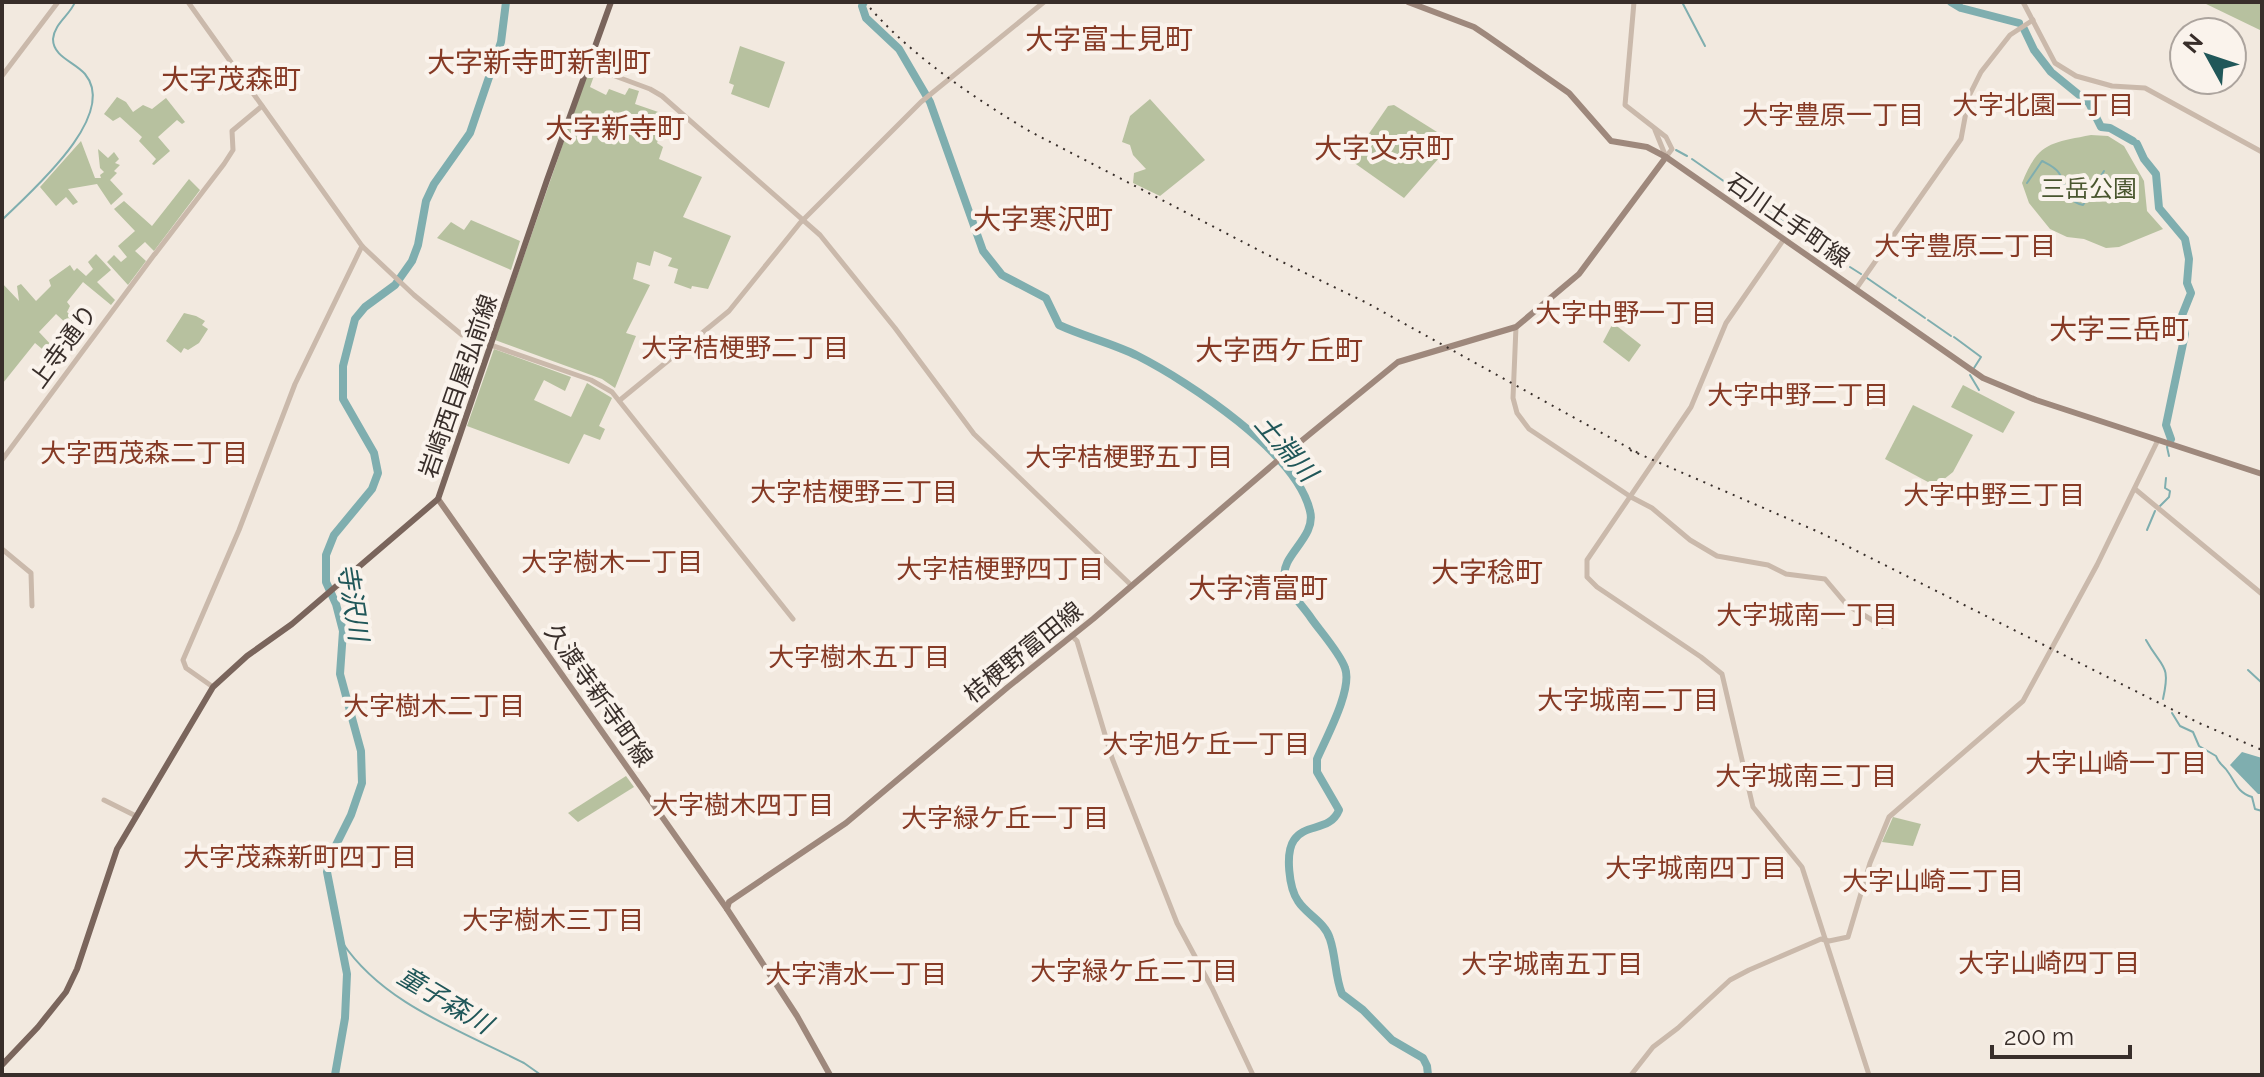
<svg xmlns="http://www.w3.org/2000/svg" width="2264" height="1077" viewBox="0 0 2264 1077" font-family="Raleway,'Noto Sans JP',sans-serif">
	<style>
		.green { fill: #b7c19f }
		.water { fill: #7faeaf }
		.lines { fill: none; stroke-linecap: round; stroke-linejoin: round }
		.stream { stroke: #7faeaf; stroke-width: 2 }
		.river { stroke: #7faeaf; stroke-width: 8 }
		.tertiary { stroke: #cab9ab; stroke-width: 5 }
		.secondary { stroke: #9e887c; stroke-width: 6 }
		.primary { stroke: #7a655c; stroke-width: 6 }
		.rail { stroke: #382e2a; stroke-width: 2; stroke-dasharray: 2 6; stroke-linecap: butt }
		.labels { text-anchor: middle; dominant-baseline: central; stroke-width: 8; stroke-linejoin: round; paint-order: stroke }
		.park-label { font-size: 24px; fill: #49562e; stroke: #faf3ec }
		.street-label { font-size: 24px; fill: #382e2a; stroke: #faf3ec }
		.neighbourhood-label { font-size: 26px; fill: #863a25; stroke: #faf3ec }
		.water-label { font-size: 26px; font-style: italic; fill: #205759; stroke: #faf3ec }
		.quarter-label { font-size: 28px; fill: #863a25; stroke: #faf3ec }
	</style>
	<rect width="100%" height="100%" fill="#f2e9df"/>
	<g class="green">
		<polygon points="2202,2 2262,2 2262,31"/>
		<polygon points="740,46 785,62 769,108 731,94 734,85 729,83"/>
		<polygon points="588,72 595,73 590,87 606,95 609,89 625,95 629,88 639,91 635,104 664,114 670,119 666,136 660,134 657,143 663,147 659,159 702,177 683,217 731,236 708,289 692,286 691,289 674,283 678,269 668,266 672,258 654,251 650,266 637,262 633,279 650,285 626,333 636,336 615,388 602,379 495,340"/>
		<polygon points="117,97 126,102 133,112 143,105 152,109 166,98 185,122 182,124 177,120 158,137 170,151 154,165 152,164 156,159 139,141 142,137 120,117 113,121 104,114"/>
		<polygon points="1150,99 1205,160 1160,196 1133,183 1134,173 1146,169 1133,155 1130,145 1122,142 1130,116"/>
		<polygon points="1394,105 1453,142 1404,198 1353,162 1357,151 1388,106"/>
		<path d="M2091 135 2108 136 2124 146 2144 181 2147 211 2163 229 2119 247 2106 248 2084 239 2067 237 2050 229 2029 203 2022 183C2038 142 2051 143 2091 135Z"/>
		<polygon points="81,141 95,178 101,178 100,175 104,172 100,168 98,149 108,158 114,152 119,159 115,163 120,165 114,171 117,173 110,180 123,194 111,205 97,184 68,189 78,202 73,205 66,197 56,206 40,187"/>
		<polygon points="189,179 200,190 154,251 145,242 135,251 146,261 128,285 107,262 114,255 121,262 127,257 118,246 135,231 114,209 124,201 152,226"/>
		<polygon points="471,220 520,241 511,270 437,238 451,222 464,230"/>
		<polygon points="96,254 111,270 97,282 115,300 111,305 83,282 67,302 70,306 67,312 87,330 81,337 56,314 39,332 54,348 67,354 59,363 35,343 3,383 2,283 19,301 17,286 21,284 36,301 51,286 49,280 70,265 74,271 77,268 86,276 93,269 88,262"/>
		<polygon points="184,313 196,316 205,321 202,325 208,329 199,343 188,350 184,348 181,353 166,341"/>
		<polygon points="1613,323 1641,345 1629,362 1603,342"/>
		<polygon points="494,349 571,377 565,391 544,380 534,400 571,417 587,383 612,398 599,426 605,429 600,440 584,434 569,464 467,426"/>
		<polygon points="1963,385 2015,412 2003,433 1951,407"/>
		<polygon points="1913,405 1973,435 1953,472 1938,484 1928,482 1885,459"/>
		<polygon points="626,776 634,787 578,822 568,813"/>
		<polygon points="1893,817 1921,824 1913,846 1882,842"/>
	</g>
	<polygon class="water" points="2242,752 2262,758 2262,794 2258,794 2230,765"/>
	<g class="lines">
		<g class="stream">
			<polyline points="1682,2 1705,46"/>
			<polyline points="1676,150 1687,156"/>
			<polyline points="1692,159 1758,205"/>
			<path d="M2027 183 2042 161C2048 164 2055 167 2059 173 2067 186 2066 202 2083 205L2104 171"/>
			<polyline points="1763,208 1791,227"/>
			<path d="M2 220C28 194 120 116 85 74 75 62 53 57 53 39 54 24 70 15 75 2"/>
			<polyline points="1795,230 1846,264"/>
			<polyline points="1850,267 1861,274"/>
			<polyline points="1867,278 1896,298"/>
			<polyline points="1899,300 1925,318"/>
			<polyline points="1928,320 1951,336"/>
			<polyline points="1954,337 1981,357 1974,368"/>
			<polyline points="1970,375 1979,390"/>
			<polyline points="2169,456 2167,447 2171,439"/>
			<polyline points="2160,506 2169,497 2170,491 2165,488 2166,478"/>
			<polyline points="2147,530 2155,511"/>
			<path d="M2146 640C2162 669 2171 663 2163 699"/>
			<polyline points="2248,670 2262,683"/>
			<path d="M2172 713 2180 726 2193 732 2199 746 2216 756C2219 765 2224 765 2228 772 2236 783 2237 792 2252 797L2255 809 2262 811"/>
			<path d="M342 942C383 1004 460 1030 524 1063L541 1075"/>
		</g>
		<g class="river">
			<path d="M864 2 862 6 866 18 899 49 930 102 983 251 1002 275 1046 298 1059 325C1085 337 1112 343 1138 356 1189 382 1297 453 1310 511 1317 537 1280 556 1285 577 1288 592 1303 606 1311 618 1320 631 1340 653 1345 668 1353 689 1326 738 1317 759V772L1339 810C1330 832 1305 823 1294 840 1285 853 1289 888 1298 901 1307 915 1325 922 1330 939 1336 957 1335 977 1342 994L1363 1010 1392 1040 1423 1058 1427 1066 1428 1075"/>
			<polyline points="1951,2 1961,8 2019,23"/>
			<polyline points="2024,29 2034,50 2051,72 2089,103 2101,127 2110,128 2133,141"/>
			<polyline points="2137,144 2144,159 2156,174 2159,208 2185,239 2189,259 2187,283 2191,293 2181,318 2185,334 2166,425 2171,439"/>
			<polyline points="335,1075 345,1018 347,974 327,872 334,849 351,815 362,783 361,751 340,674 343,631 336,604 326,582 326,555 334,535 372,489 378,473 374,453 343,399 343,366 355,319 365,307 395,285 412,261 418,245 426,201 434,184 470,133 501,42 506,2"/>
		</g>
		<g class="tertiary">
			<polyline points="188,2 362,246 414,295 462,335 591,380 612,392 793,619"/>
			<polyline points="1634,2 1625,105 1666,137 1672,149 1666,157"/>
			<polyline points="2023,2 2055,63 2076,76 2112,86 2145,88 2262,152"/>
			<polyline points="588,66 650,89 662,96 820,235 895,328 974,434 1132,586"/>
			<polyline points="2,76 58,2"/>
			<polyline points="1655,130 1666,157"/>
			<polyline points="1784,239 1726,323 1691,407 1587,560 1587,577 1597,587 1701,657 1722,674 1753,807 1802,867 1869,1075"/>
			<polyline points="155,254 224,164 233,150 232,131 262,106"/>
			<polyline points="1856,289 1961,139 1969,96 1981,72 2010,35 2033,20"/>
			<polyline points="1516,327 1513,398 1517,413 1529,429 1631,497 1652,508 1690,540 1717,556 1768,565 1786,574 1825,579 1847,605 1882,626"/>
			<polyline points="620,400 729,311 800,223 921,102 1044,2"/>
			<polyline points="2,460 154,255"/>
			<polyline points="2135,489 2262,594"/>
			<polyline points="2,549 31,573 32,606"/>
			<polyline points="1072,636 1077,641 1112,758 1177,923 1212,988 1253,1075"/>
			<polyline points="213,687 186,668 183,660 239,530 295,384 362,246"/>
			<polyline points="104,800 136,816"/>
			<polyline points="1631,1075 1653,1047 1678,1028 1730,980 1749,970 1821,939 1829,941 1848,937 1870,863 1889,817 2023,701 2097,565 2158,440"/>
		</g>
		<g class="secondary">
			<polyline points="1408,2 1474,27 1486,35 1569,93 1611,141 1647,147 1666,157 1983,378 2036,400 2262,474"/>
			<polyline points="438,499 727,909 797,1016 830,1075"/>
			<polyline points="727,909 729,902 846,823 1008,687 1093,619 1283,456 1398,362 1516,327 1579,274 1666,157"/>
		</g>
		<polyline class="primary" points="2,1065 38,1027 66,992 77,969 117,849 213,687 247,656 292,624 438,499 547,180 611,2"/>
		<g class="rail">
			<path d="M865 2C907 53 974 98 1031 132L1268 255 1367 303 1638 453"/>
			<polyline points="1630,450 1821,533 2199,723 2262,750"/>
		</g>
	</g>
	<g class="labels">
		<g class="park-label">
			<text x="2089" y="188">三岳公園</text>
		</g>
		<g class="street-label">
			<text transform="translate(1788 220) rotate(35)">石川土手町線</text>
			<text transform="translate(63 346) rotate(-54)">上寺通り</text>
			<text transform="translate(458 386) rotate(-71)">岩崎西目屋弘前線</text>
			<text transform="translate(1023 652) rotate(-39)">桔梗野富田線</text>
			<text transform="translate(599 695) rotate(55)">久渡寺新寺町線</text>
		</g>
		<g class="neighbourhood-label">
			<text x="2043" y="105">大字北園一丁目</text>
			<text x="1833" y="115">大字豊原一丁目</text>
			<text x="1965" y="246">大字豊原二丁目</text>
			<text x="1626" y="313">大字中野一丁目</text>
			<text x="745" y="348">大字桔梗野二丁目</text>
			<text x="1798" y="395">大字中野二丁目</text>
			<text x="144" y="453">大字西茂森二丁目</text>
			<text x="1129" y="457">大字桔梗野五丁目</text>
			<text x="854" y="492">大字桔梗野三丁目</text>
			<text x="1994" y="495">大字中野三丁目</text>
			<text x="612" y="562">大字樹木一丁目</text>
			<text x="1000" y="569">大字桔梗野四丁目</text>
			<text x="1807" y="615">大字城南一丁目</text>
			<text x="859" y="657">大字樹木五丁目</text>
			<text x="1628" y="700">大字城南二丁目</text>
			<text x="434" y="706">大字樹木二丁目</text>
			<text x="1206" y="744">大字旭ケ丘一丁目</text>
			<text x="2116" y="763">大字山崎一丁目</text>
			<text x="1806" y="776">大字城南三丁目</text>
			<text x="743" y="805">大字樹木四丁目</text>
			<text x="1005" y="818">大字緑ケ丘一丁目</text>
			<text x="300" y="857">大字茂森新町四丁目</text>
			<text x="1696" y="868">大字城南四丁目</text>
			<text x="1933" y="881">大字山崎二丁目</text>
			<text x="553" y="920">大字樹木三丁目</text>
			<text x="2049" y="963">大字山崎四丁目</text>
			<text x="1552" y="964">大字城南五丁目</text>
			<text x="1134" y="971">大字緑ケ丘二丁目</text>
			<text x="856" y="974">大字清水一丁目</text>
		</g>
		<g class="water-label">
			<text transform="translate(1286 448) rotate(49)">土淵川</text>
			<text transform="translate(353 602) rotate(81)">寺沢川</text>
			<text transform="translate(445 1000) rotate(31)">童子森川</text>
		</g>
		<g class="quarter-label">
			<text x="1109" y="39">大字富士見町</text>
			<text x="539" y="62">大字新寺町新割町</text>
			<text x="231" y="79">大字茂森町</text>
			<text x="615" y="128">大字新寺町</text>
			<text x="1384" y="148">大字文京町</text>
			<text x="1043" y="219">大字寒沢町</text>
			<text x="2119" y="329">大字三岳町</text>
			<text x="1279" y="350">大字西ケ丘町</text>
			<text x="1487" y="572">大字稔町</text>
			<text x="1258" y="588">大字清富町</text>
		</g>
	</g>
	<rect width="2264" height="1077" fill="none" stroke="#382e2a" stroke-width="8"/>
	<g transform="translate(2208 56) rotate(310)"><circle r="38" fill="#faf3ec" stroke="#aca49e" stroke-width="2"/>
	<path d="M0-6L14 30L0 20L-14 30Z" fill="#205759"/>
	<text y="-12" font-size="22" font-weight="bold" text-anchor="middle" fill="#382e2a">N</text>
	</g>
	<path d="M1992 1045v12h138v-12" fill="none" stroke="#382e2a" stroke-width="4"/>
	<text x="2004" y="1045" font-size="24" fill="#382e2a" stroke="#faf3ec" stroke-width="6" paint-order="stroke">200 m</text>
</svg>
